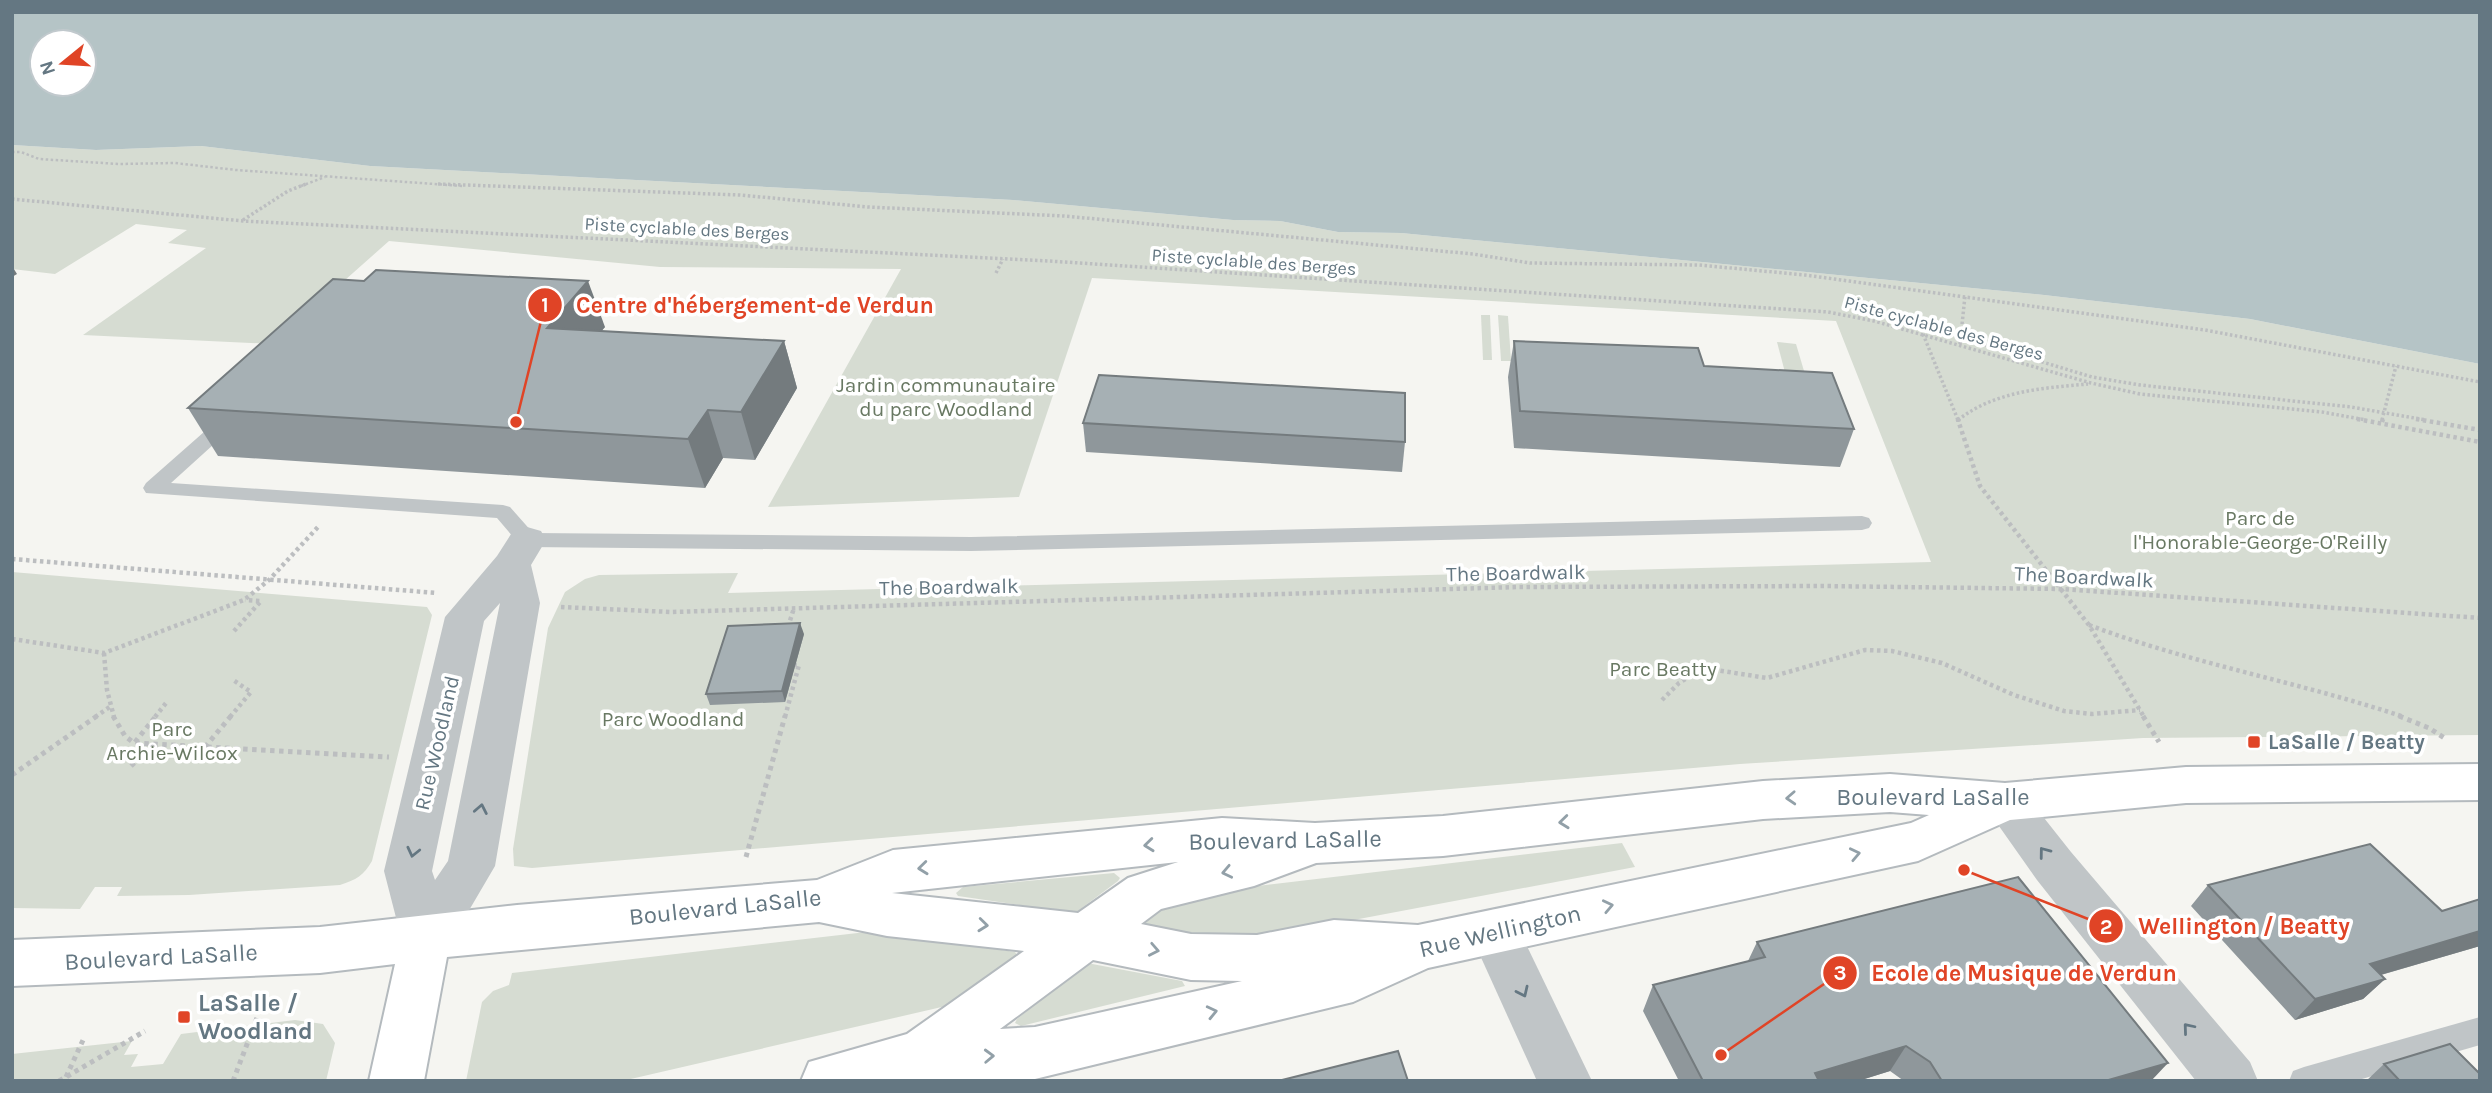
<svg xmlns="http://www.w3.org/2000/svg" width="2492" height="1093" viewBox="0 0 2492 1093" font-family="Karla,sans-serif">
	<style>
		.green { fill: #d6dcd2 }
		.water { fill: #b5c4c6; fill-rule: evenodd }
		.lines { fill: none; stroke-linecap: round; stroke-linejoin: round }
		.secondary-casing { stroke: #b4babe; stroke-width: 4 }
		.path-far3 { stroke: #bcbec0; stroke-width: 2.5; stroke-dasharray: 2.5 2.5; stroke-linecap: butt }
		.path-far2 { stroke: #bcbec0; stroke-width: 3.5; stroke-dasharray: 2.5 2.5; stroke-linecap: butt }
		.path-far1 { stroke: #bcbec0; stroke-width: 4.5; stroke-dasharray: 3.5 3.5; stroke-linecap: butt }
		.path { stroke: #bcbec0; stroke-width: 5; stroke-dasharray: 4.5 4.5; stroke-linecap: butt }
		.lane { fill: #c0c5c7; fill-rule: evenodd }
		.street { fill: #c0c5c7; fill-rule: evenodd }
		.secondary { fill: #fff; fill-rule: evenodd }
		.wall { fill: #8f979b }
		.shaded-wall { fill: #747b7e }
		.building { fill: #a6b0b4; stroke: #747b7e; stroke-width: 2 }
		.oneway { stroke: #92a0a8 }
		.oneway2 { stroke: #647782 }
		.poi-dot { fill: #e04426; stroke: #fff; stroke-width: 2.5 }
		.labels { text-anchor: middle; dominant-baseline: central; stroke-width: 7; stroke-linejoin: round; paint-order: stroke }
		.far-street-label { font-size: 18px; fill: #647782; stroke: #fff }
		.park-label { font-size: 21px; fill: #697963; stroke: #fff }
		.street-label { font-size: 21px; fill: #647782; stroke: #fff }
		.poi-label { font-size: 21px; font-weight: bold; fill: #647782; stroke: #fff; text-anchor: start }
		.near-street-label { font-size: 24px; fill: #647782; stroke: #fff }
		.near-poi-label { font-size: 24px; font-weight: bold; fill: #647782; stroke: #fff; text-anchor: start }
		.leader { fill: none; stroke: #e04426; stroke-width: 2.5 }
		.callout-dot { fill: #e04426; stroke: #fff; stroke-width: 2.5 }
		.mark-label { font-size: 21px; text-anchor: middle; font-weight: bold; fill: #fff }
		.callout-label { font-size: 23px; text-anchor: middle; font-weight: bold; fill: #e04426; stroke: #fff; stroke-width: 7; stroke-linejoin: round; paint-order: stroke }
	</style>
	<rect width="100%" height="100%" fill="#f5f5f1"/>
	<g class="green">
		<polygon points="12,145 96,150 201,146 370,166 1013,200 1233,220 1280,221 1338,232 1401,233 2044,295 2250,319 2480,364 2480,735 2143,738 1740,764 532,868 514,866 513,849 548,628 565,592 585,579 599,575 738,573 728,593 1931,562 1836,321 1092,278 1019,497 768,507 901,269 660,267 389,241 273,344 83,335 206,248 168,243 187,230 136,224 55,274 12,269"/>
		<polygon points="1481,315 1490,315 1492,360 1483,360"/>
		<polygon points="1498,315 1508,316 1511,361 1501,361"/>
		<polygon points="1777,342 1796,344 1807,381 1787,380"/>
		<path d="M12 572 427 607 432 615 372 861C364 875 356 880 340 885L189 895 117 896 122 887H95L80 909 12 908Z"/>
		<polygon points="1622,843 1635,867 1248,940 1226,940 1145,927 1142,923 1154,909 1199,893"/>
		<polygon points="1114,873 1120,878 1118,881 1075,913 958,896 956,893 963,887"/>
		<polygon points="875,931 1015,952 1018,956 946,1006 622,1081 466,1081 482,1002 493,991 509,985 512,973"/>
		<polygon points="1087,963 1182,981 1185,986 1021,1026 1015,1023 1017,1019"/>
		<polygon points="295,1020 323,1024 335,1043 326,1081 12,1081 12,1054 132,1041 124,1055 138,1054 131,1067 163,1064 181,1034"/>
	</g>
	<path class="water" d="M12 12H2480V364L2250 319 2044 295 1401 233 1338 232 1280 221 1233 220 1013 200 370 166 201 146 96 150 12 145ZM42 42H84V84H42Z"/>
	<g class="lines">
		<g class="secondary-casing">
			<path id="secondary" d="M2480 764V800L2186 803 2010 820 1918 861 1428 968 1353 1002 1035 1079 801 1081 809 1062 907 1034 1024 951 887 936 819 922 447 957 424 1081H369L395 964 320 973 12 986V940L320 927 517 905 817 880 893 850 1222 818 1315 823 1443 816 1763 781 1890 774 2005 783 2186 767ZM1890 812 1929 815 1911 823 1418 925 1334 920 1257 935 1191 934 1141 924 1161 909 1254 886 1316 863 1443 856 1763 819ZM1178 862 1128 878 1078 913 892 893ZM1093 960 1191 980 1242 981 1035 1027 1000 1029Z"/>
		</g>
		<g class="path-far3">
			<polyline points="12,152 21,152 39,159 119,164 175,163 236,170 463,186"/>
			<polyline points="301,186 325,177"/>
		</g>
		<g class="path-far2">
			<polyline points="438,184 740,195 868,207 1064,216 1473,254 1530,263 1699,265 1805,275 2205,330 2480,382"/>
			<polyline points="12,199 243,221 1049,261 1828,312 1874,321 2091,383 2140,394 2322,412 2366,420"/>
			<polyline points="243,220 288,191 306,184"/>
			<polyline points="996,273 1003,259"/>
			<polyline points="1923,334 1958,420"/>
			<polyline points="1960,337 2092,377 2140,385 2351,407 2426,420"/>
			<polyline points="1960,344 1965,296"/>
			<path d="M1958 420C1995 391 2043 388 2088 384"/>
			<polyline points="2382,420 2396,366"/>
		</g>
		<g class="path-far1">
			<polyline points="1960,419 1958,420 1980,486 2089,625 2144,717"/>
			<polyline points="2357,419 2480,442"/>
			<polyline points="2416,419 2480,430"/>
			<polyline points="2382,422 2383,419"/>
			<polyline points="12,559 437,593"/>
			<polyline points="561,607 671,612 1519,587 1821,586 2062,589 2480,618"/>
			<path d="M2089 625C2192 664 2300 682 2404 717"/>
			<polyline points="788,627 794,608"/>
			<polyline points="234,631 261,601 245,600"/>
			<polyline points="12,639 104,653 244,600 269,580 318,527"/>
			<polyline points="104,653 107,690 114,717"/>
			<polyline points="1662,700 1679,683 1703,668 1767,678 1865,650 1892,651 1942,663 2014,695 2064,711 2092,714 2140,710"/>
			<polyline points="95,717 111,706"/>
			<polyline points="155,717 166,703"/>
			<polyline points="230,717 251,692 233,680"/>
			<polyline points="785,717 799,665 795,665"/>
		</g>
		<g class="path">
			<polyline points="113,716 125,736 134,743 389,757"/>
			<polyline points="2143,716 2159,742"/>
			<polyline points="2399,716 2429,728 2446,739"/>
			<polyline points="135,742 156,716"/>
			<polyline points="205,747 231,716"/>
			<polyline points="131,766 153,745"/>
			<polyline points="12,775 97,716"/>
			<polyline points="746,857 785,716"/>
			<polyline points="66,1077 84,1038"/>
			<polyline points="59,1081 145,1031"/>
			<polyline points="233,1081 257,1018"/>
		</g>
		<g class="lane">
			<polygon points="228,415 235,417 237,421 235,425 171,483 503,505 510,507 533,533 971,537 1862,516 1869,518 1872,523 1869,528 1862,530 971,551 527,547 520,545 497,518 146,493 143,488 146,483 221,417"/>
			<polygon points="2480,1017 2480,1045 2355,1081 2289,1081 2293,1071 2304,1067"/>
		</g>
		<g class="street">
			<path d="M527 527 541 531 546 540 531 565 540 603 495 866 444 953 426 959 408 953 401 937 384 871 445 617 497 556 513 531ZM500 603 448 861 435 880 432 871 484 621Z"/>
			<polygon points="2005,783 2021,789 2071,852 2250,1062 2258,1081 2196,1081 2037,880 1982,802 1989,789"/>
			<polygon points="1494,909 1512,915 1592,1081 1537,1081 1469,931 1476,915"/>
		</g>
		<use href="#secondary" class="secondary"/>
	</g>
	<g class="wall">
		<polygon points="364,281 605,327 601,331 784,341 797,388 755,460 723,458 705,488 218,456 188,408"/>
		<polygon points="1514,341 1704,366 1854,429 1840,467 1514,448 1508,377"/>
		<polygon points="1083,423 1405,442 1402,472 1086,452"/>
		<polygon points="804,634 785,702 710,705 706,694"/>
		<polygon points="2208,885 2442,911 2480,899 2480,946 2381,975 2385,979 2363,999 2295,1020 2191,906"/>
		<polygon points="1757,942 2151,1081 1904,1081 1890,1071 1858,1081 1679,1081 1643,1011 1653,985 1748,961"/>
		<polygon points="2384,1064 2480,1081 2366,1081"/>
	</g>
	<g class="shaded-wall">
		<polygon points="12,266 17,274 12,277"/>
		<polygon points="588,281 605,327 565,375 547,328"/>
		<polygon points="784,341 797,388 755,460 741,412"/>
		<polygon points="708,410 723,458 705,488 688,439"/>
		<polygon points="800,623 804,634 785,702 782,691"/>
		<polygon points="2480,931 2480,946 2349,984 2370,964"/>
		<polygon points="2385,979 2363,999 2295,1020 2315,999"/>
		<polygon points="1906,1046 1890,1071 1858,1081 1810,1081 1815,1073"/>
		<polygon points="2168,1063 2151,1081 2105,1081"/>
	</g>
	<g class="building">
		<polygon points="376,270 588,281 547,328 784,341 741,412 708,410 688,439 188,408 333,279 364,281"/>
		<polygon points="1514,341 1698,348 1704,366 1832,373 1854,429 1520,411"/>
		<polygon points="1099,375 1405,393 1405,442 1083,423"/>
		<polygon points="800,623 782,691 706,694 728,626"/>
		<polygon points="2370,844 2442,911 2480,899 2480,931 2370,964 2385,979 2315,999 2208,885"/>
		<polygon points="2018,877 2168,1063 2105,1081 1942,1081 1930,1062 1906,1046 1815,1073 1819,1081 1703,1081 1653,985 1765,957 1757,942"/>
		<polygon points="2450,1044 2480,1074 2480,1081 2400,1081 2384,1064"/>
		<polygon points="1398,1051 1408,1081 1278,1081"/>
	</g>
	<defs><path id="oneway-chevron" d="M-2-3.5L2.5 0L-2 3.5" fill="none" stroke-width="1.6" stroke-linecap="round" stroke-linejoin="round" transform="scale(1.75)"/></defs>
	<g class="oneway">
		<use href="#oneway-chevron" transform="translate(1791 798) rotate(177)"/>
		<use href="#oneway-chevron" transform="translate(1564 822) rotate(174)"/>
		<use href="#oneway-chevron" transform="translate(1149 845) rotate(174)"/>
		<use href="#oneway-chevron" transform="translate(1855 854) rotate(-12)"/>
		<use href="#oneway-chevron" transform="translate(923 868) rotate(174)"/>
		<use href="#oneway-chevron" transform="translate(1227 872) rotate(168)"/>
		<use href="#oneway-chevron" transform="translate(1608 906) rotate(-12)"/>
		<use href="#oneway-chevron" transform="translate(983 925) rotate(6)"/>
		<use href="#oneway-chevron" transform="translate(1154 950) rotate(11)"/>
		<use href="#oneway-chevron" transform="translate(1212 1012) rotate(-13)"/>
		<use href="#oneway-chevron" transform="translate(989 1056) rotate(-2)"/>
	</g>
	<g class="oneway2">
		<use href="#oneway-chevron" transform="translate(481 809) rotate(-79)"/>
		<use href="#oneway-chevron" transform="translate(413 852) rotate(103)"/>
		<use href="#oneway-chevron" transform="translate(2044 852) rotate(-127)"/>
		<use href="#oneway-chevron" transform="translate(1523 992) rotate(65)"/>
		<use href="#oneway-chevron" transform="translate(2188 1028) rotate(-130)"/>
	</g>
	<g class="poi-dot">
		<rect x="2247" y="735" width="14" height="14" rx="3.5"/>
		<rect x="177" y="1010" width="14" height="14" rx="3.5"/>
	</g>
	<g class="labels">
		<g class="far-street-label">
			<text transform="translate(687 229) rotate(3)">Piste cyclable des Berges</text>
			<text transform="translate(1254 262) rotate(4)">Piste cyclable des Berges</text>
			<text transform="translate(1944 328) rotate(15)">Piste cyclable des Berges</text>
		</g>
		<g class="park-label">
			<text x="946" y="385">Jardin communautaire<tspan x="946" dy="24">du parc Woodland</tspan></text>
			<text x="2260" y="518">Parc de<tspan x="2260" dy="24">l'Honorable-George-O'Reilly</tspan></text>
			<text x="1663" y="669">Parc Beatty</text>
			<text x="673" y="719">Parc Woodland</text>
			<text x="172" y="729">Parc<tspan x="172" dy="24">Archie-Wilcox</tspan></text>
		</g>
		<g class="street-label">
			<text transform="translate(1516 573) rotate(-1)">The Boardwalk</text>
			<text transform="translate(2084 577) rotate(3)">The Boardwalk</text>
			<text transform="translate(949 587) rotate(-1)">The Boardwalk</text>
			<text transform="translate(437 743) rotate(-77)">Rue Woodland</text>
		</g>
		<g class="poi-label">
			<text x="2268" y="742">LaSalle / Beatty</text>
		</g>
		<g class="near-street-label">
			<text x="1933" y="797">Boulevard LaSalle</text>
			<text transform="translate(1285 840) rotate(-1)">Boulevard LaSalle</text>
			<text transform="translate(725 907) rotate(-6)">Boulevard LaSalle</text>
			<text transform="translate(1500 931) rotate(-13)">Rue Wellington</text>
			<text transform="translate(161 957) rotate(-3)">Boulevard LaSalle</text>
		</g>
		<g class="near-poi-label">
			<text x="198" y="1003">LaSalle /<tspan x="198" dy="28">Woodland</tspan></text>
		</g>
	</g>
	<path class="leader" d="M516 422L545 305M1964 870L2106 926M1721 1055L1840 973"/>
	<g class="callout-dot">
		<circle cx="516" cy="422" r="7"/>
		<circle cx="1964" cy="870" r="7"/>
		<circle cx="1721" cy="1055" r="7"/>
		<circle cx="545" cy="305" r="18"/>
		<circle cx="2106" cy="926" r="18"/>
		<circle cx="1840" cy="973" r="18"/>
	</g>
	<g class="mark-label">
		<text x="545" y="312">1</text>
		<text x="2106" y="934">2</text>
		<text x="1840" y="980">3</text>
	</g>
	<g class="callout-label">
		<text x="755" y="313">Centre d'hébergement-de Verdun</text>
		<text x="2244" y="934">Wellington / Beatty</text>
		<text x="2024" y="981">Ecole de Musique de Verdun</text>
	</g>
	<rect width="2492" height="1093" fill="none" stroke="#647782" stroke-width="28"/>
	<g transform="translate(63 63) rotate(252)"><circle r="33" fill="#ffffff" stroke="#c1c9cd" stroke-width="2"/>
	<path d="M0-5L12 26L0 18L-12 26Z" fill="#e04426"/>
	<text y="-10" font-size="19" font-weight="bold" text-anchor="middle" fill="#647782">N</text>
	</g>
</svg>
